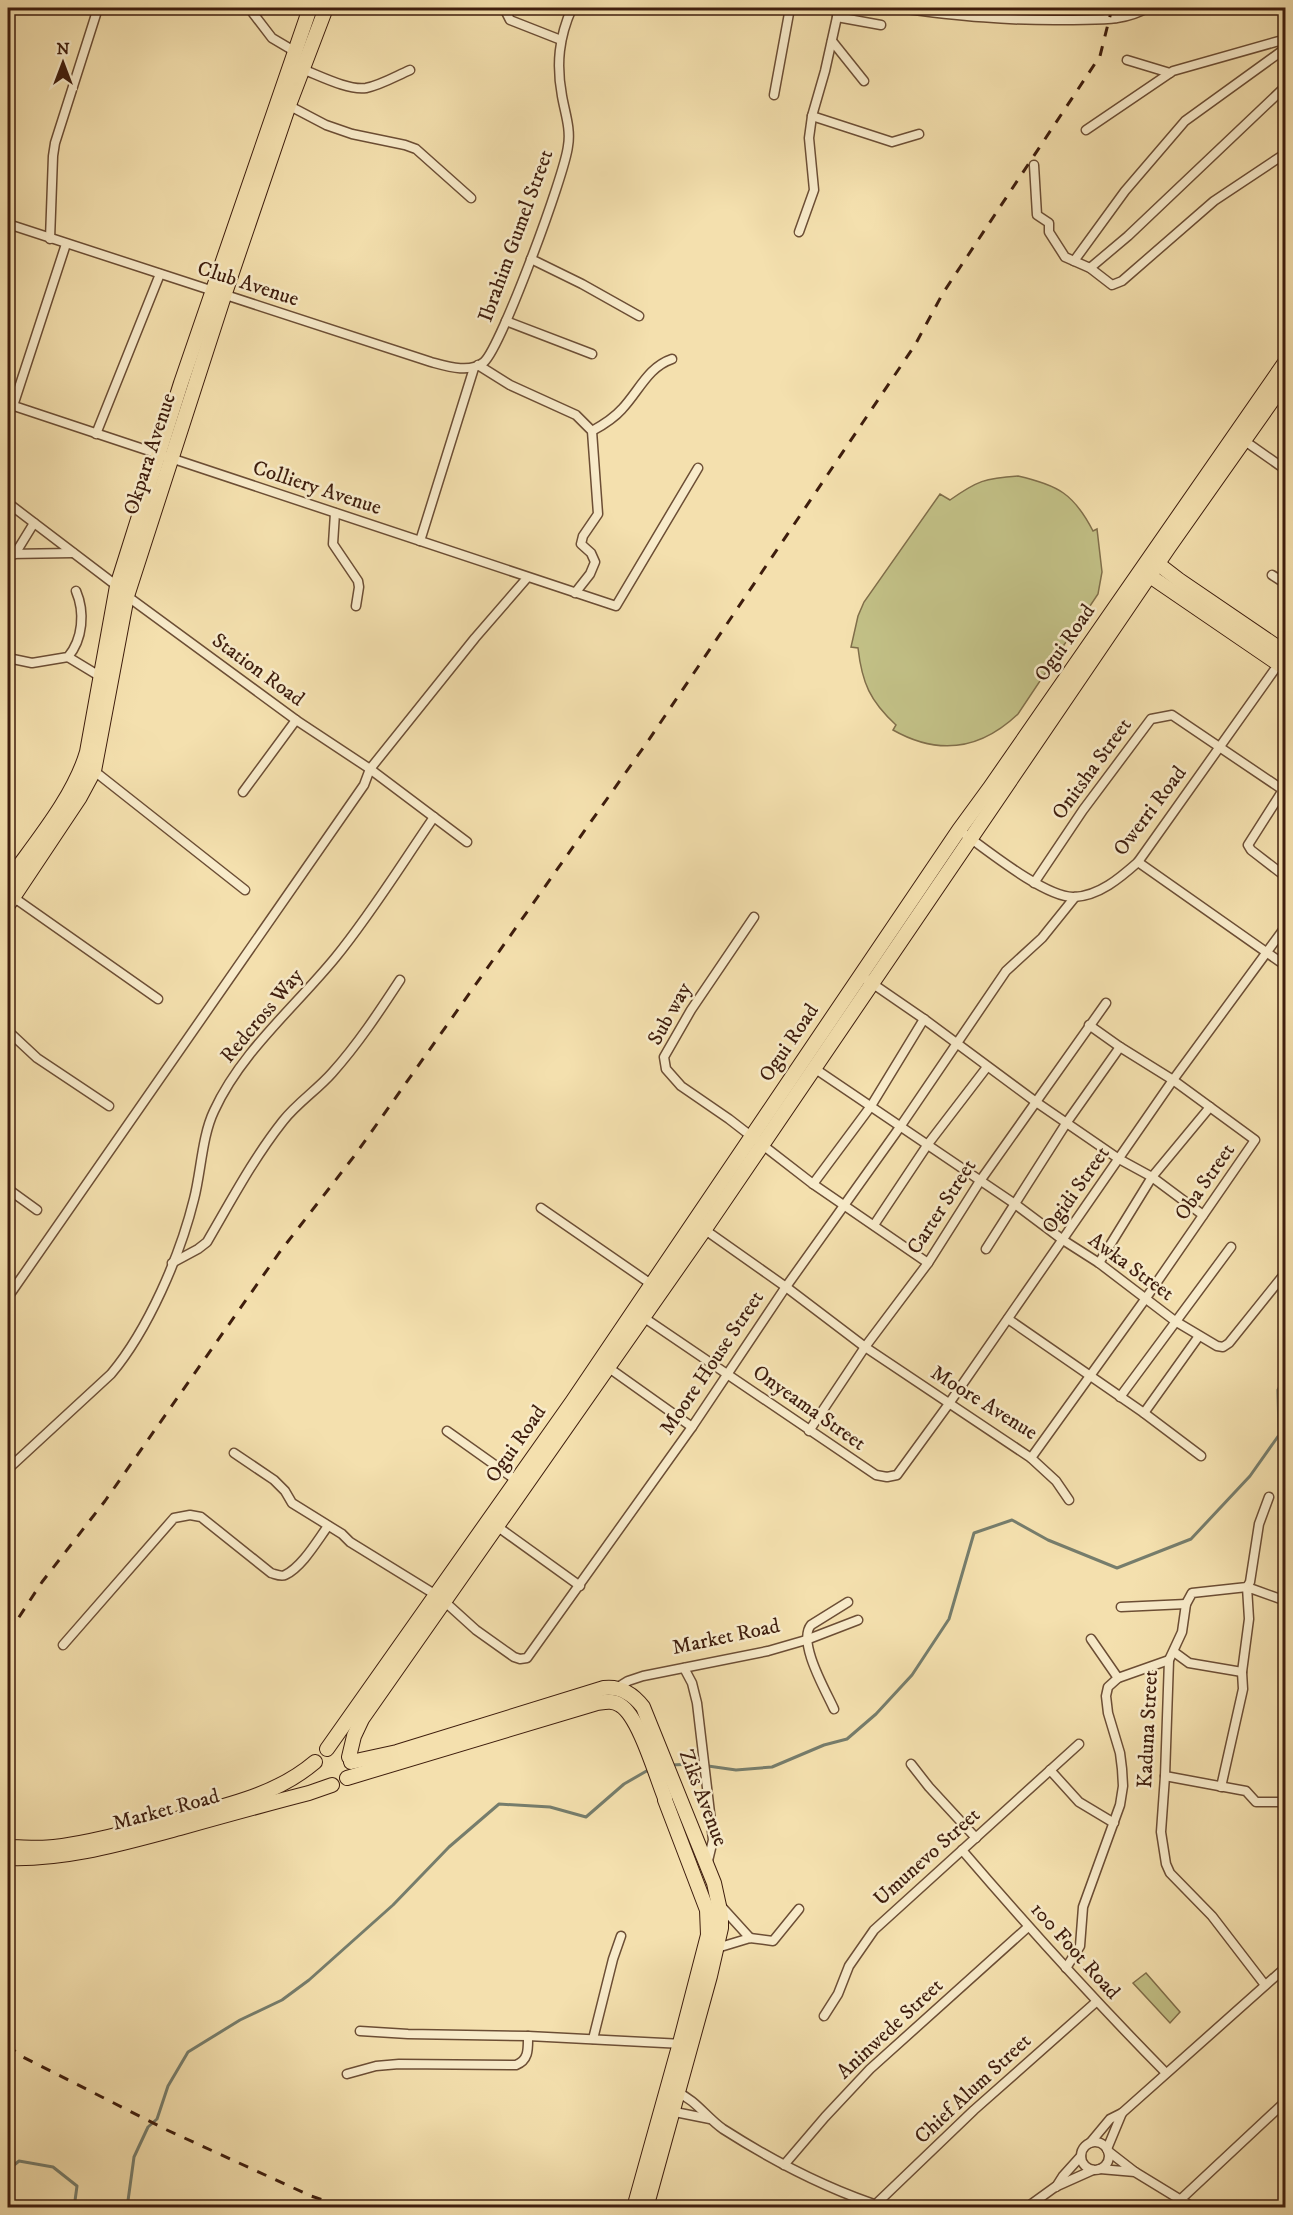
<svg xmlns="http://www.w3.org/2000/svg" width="1293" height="2215" viewBox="0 0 1293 2215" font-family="'IM FELL DW Pica',serif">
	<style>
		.green { fill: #c2c086; stroke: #806e4a; stroke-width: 1.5 }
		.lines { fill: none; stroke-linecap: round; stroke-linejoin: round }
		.stream { stroke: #767d6c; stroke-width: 3 }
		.street-casing { stroke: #6c4e35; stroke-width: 11 }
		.primary-casing { stroke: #3e1d0d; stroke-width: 16 }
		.street { stroke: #f8ebca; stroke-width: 8 }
		.primary { stroke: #f4e0ae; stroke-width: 14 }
		.rail { stroke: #3e1d0d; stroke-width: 3; stroke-dasharray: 10 10; stroke-linecap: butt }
		.labels { text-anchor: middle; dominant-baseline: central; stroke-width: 5; stroke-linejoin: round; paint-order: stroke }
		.street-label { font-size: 21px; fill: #3e1d0d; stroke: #f8ebca }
	</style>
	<rect width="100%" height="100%" fill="#f4e0ae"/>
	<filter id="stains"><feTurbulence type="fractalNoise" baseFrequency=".00333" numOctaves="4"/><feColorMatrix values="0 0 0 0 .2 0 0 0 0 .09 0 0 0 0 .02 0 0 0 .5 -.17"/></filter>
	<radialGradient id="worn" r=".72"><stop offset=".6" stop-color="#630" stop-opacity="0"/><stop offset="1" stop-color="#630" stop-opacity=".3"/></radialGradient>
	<g class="green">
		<path d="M1018 476C1058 485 1074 494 1093 531L1097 529 1102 572 1098 594 1018 714C980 750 939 756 893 730L896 725C870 701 862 683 858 648L851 647 858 616 864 602 940 494 950 500C977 481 985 478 1018 476Z"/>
		<polygon points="1146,1973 1180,2012 1170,2023 1133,1983"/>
	</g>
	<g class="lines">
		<g class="stream">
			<polyline points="671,1765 694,1764 736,1770 772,1767 824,1745 847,1739 876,1714 912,1675 949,1619 974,1533 1012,1520 1048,1540 1117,1568 1191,1539 1250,1476 1279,1435 1278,1390 1286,1375"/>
			<polyline points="8,2170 19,2161 53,2167 77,2186 74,2208"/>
			<polyline points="127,2208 134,2157 148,2127 157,2119 168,2086 188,2052 240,2020 282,2000 309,1980 393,1905 449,1847 499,1804 550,1807 586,1817 624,1784 650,1769"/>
		</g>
		<g class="street-casing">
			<g id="street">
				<polyline points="249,8 272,38 294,51"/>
				<polyline points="504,8 510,20 561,40"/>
				<path d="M898 8C958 16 1009 21 1070 20 1097 19 1123 22 1147 8"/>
				<polyline points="1100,8 1116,18"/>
				<polyline points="837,17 881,25"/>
				<polyline points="832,41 864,81"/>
				<polyline points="1127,60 1170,73"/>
				<path d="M302 69C318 75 349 91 366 88 381 85 396 76 410 70"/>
				<polyline points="774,95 790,8"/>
				<polyline points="286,104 326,125 352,134 405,145 416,149 471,198"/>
				<polyline points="812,116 892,142 919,134"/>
				<polyline points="1086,130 1173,71 1286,39"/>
				<polyline points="1034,165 1037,215 1049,223 1049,232 1065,257 1090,268 1112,285 1122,281 1214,201 1286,153"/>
				<path d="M8 224 431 362C446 366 470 374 484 362 501 347 565 174 568 146 571 129 565 113 562 96 556 64 559 37 572 8"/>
				<polyline points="799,232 814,190 809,138 812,116 825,71 839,8"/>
				<polyline points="50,239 53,156 55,143 98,8"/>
				<polyline points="531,259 582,284 639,316"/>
				<polyline points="1074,261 1125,191 1185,121 1286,48"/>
				<polyline points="1090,268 1128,236 1286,86"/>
				<polyline points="506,321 592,354"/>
				<polyline points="478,365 510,385 576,415 592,431 598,514 583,536 581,544 591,553 595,562 590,574 575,593"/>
				<polyline points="8,404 616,606 698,468"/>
				<polyline points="13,406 66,244"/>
				<path d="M592 431C603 425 614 418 622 409 639 391 648 367 672 359"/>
				<polyline points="96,434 160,274"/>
				<polyline points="1242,439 1286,470"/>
				<polyline points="8,503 117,586 127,596 296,720 370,769 467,842"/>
				<polyline points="335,513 333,544 358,581 359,587 356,606"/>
				<polyline points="420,541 474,368"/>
				<polyline points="8,554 73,553"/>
				<polyline points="15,554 34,523"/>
				<polyline points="1272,575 1286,584"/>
				<polyline points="68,657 101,677"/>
				<path d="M8 658 32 663 68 657C83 639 85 612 76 591"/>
				<polyline points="93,770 245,890"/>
				<polyline points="1283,790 1248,845 1251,850 1286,877"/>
				<polyline points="243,792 296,720"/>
				<path d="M959 830C983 847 1045 898 1074 897 1099 896 1120 878 1138 862L1280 662"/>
				<polyline points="1138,862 1286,966"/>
				<polyline points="1034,883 1083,810 1151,719 1172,715 1286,792"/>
				<polyline points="13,897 158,999"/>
				<polyline points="754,917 691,1010 664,1057 666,1069 681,1086 729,1119 813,1184 928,1263"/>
				<polyline points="860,975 924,1019 1036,1102 1119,1159 1152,1177 1203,1215"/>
				<polyline points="1089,1025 1120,1047"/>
				<polyline points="8,1031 37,1058 109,1106"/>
				<polyline points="814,1068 1015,1204 1063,1240 1099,1263 1175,1321 1217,1346 1223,1347 1229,1343 1286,1272"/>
				<polyline points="813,1184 871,1106 924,1019"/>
				<polyline points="8,1189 37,1210"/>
				<polyline points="541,1208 651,1284"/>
				<polyline points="874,1225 928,1144 987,1067"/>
				<polyline points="701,1227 786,1287 865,1347 1031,1458 1146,1298 1255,1140 1173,1080 1120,1047 1067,1122 986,1249"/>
				<path d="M172 1263 198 1249 207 1242C231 1201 253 1159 283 1121 297 1103 317 1090 332 1073 358 1044 379 1012 400 980"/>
				<polyline points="1099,1263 1152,1177 1210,1107"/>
				<polyline points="8,1297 364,785 370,769 475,638 527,578"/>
				<polyline points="643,1317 876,1475 887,1477 897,1475 948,1405 1173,1080 1286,926"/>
				<polyline points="1008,1319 1144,1413 1201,1456"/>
				<polyline points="609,1368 692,1427"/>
				<polyline points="1120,1397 1231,1247"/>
				<polyline points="1144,1413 1199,1336"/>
				<polyline points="447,1431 516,1480"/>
				<polyline points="809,1431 865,1347 928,1263 980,1181 1106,1003"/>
				<polyline points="234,1453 274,1480 285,1491 292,1503 342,1534 350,1542 436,1595"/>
				<polyline points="1031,1458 1056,1481 1069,1500"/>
				<path d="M8 1469 111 1374C148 1330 180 1256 194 1199 201 1172 202 1136 214 1111 241 1052 294 1008 335 958 371 914 401 865 434 817"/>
				<polyline points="498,1527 580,1586"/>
				<polyline points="444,1601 476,1630 514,1657 520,1659 527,1658 692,1427 783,1291 900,1127 1006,971 1042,938 1075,897"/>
				<polyline points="1121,1607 1186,1604"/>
				<polyline points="1091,1639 1118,1678"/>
				<path d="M63 1645 174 1518 190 1515 201 1517 271 1573C275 1574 281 1577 285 1575 302 1567 317 1541 328 1526"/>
				<polyline points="1174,1652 1189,1663 1242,1672"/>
				<polyline points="684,1668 692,1683 697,1703 710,1813 713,1840 707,1865"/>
				<polyline points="615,1689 628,1681 643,1676 768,1651 806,1640 858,1620"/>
				<path d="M834 1709C826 1691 797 1642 811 1625L848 1602"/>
				<polyline points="911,1764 929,1787 976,1838"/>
				<polyline points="1050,1770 1079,1802 1114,1823"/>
				<polyline points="1165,1776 1246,1791 1256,1802 1286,1802"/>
				<polyline points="1221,1787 1243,1689 1242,1672 1249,1619 1247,1587 1286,1601"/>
				<path d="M962 1850C1028 1927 1095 2001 1166 2073"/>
				<polyline points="720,1905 750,1938"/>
				<polyline points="717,1948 750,1938 773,1941 799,1909"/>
				<polyline points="1066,1968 1080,1946 1083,1907 1120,1805 1123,1786 1122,1769 1120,1753 1108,1713 1106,1696 1108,1687 1118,1678 1169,1660"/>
				<polyline points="1265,1985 1212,1916 1170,1873 1166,1864 1161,1832 1165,1776 1169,1660 1182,1632 1186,1604 1192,1593 1247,1587 1250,1582 1259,1524 1269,1497"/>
				<polyline points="824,2016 838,1994 849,1966 874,1930 1079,1744"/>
				<polyline points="360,2031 408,2034 528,2036 683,2044"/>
				<polyline points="593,2039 613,1959 621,1936"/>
				<path d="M347 2074 376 2066 399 2064 516 2065C529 2060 528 2049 528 2036"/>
				<path d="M676 2092C695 2099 706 2117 723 2129 773 2161 829 2190 886 2208"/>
				<polyline points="670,2111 710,2119"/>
				<circle cx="1095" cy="2156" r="14"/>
				<polyline points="1090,2143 1110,2119 1122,2113"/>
				<polyline points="1107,2149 1122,2113 1286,1967"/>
				<polyline points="1108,2151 1135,2172"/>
				<polyline points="784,2165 825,2117 870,2069 1028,1927"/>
				<polyline points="1100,2169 1135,2172 1194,2208"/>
				<polyline points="1056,2187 1063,2176 1081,2156"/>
				<polyline points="1180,2200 1286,2101"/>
				<polyline points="876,2204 974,2110 1096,2002"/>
				<polyline points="1026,2208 1055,2187 1093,2170"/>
			</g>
		</g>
		<g class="primary-casing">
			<g id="primary">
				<polyline points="1153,560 1179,580 1286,653"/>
				<polyline points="1144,572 1286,669"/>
				<path d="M8 881C35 843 74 797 87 752L117 586 181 383 310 8"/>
				<polyline points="8,905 80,797 94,771 127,596 224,296 289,105 326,8"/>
				<polyline points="327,1749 572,1402 959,830 989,789 1286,361"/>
				<polyline points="349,1757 354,1736 362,1719 705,1229 1169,547 1286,381"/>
				<path d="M351 1762 397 1752 604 1688C621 1686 633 1694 643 1707L714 1883 721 1915V1928L710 1976 646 2208"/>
				<path d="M347 1778 597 1703C605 1702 612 1700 620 1705 639 1716 656 1776 665 1798"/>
				<path d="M8 1847C23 1847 39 1849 54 1847 96 1842 138 1829 180 1818 228 1805 276 1795 315 1762"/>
				<path d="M8 1858C67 1860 123 1843 180 1828 223 1816 266 1804 309 1793L332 1785"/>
				<polyline points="634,2208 680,2043 708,1935 707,1910 665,1800"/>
			</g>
		</g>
		<use href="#street" class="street"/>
		<use href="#primary" class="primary"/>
		<g class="rail">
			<polyline points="8,1634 42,1582 105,1501 279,1253 355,1155 648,741 915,345 943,293 1100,56 1112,8"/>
			<polyline points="8,2045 19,2055 167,2130 311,2196 348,2208"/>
		</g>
	</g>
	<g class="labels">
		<g class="street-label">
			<text transform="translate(516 236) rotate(-70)">Ibrahim Gumel Street</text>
			<text transform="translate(248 284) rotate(18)">Club Avenue</text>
			<text transform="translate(150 454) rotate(-72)">Okpara Avenue</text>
			<text transform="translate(317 488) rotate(18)">Colliery Avenue</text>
			<text transform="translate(1065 643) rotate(-55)">Ogui Road</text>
			<text transform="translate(258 670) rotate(36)">Station Road</text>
			<text transform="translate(1092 769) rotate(-54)">Onitsha Street</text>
			<text transform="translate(1150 811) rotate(-53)">Owerri Road</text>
			<text transform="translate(670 1014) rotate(-61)">Sub way</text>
			<text transform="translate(262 1016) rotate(-50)">Redcross Way</text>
			<text transform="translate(789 1043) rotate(-56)">Ogui Road</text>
			<text transform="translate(1205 1182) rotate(-55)">Oba Street</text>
			<text transform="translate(1076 1190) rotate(-55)">Ogidi Street</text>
			<text transform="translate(942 1207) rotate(-57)">Carter Street</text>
			<text transform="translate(1131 1267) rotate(36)">Awka Street</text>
			<text transform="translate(712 1363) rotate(-56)">Moore House Street</text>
			<text transform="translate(984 1403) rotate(32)">Moore Avenue</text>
			<text transform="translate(809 1408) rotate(35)">Onyeama Street</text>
			<text transform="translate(516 1444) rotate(-55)">Ogui Road</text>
			<text transform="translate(726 1637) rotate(-12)">Market Road</text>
			<text transform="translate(1148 1729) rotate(-87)">Kaduna Street</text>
			<text transform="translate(703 1798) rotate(69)">Ziks Avenue</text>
			<text transform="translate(166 1810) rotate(-15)">Market Road</text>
			<text transform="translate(927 1857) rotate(-42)">Umunevo Street</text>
			<text transform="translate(1075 1951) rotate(48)">100 Foot Road</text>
			<text transform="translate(890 2029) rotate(-43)">Aninwede Street</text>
			<text transform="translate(973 2089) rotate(-43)">Chief Alum Street</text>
		</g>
	</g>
	<rect width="1293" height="2215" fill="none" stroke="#f4e0ae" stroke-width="30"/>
	<rect x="9" y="9" width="1275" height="2197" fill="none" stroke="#3e1d0d" stroke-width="3"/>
	<rect x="15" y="15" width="1263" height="2185" fill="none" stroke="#3e1d0d" stroke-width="1.5"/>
	<g transform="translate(63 63)" stroke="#f8ebca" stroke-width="4.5" paint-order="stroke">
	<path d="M0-4.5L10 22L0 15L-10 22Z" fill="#3e1d0d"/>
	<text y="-9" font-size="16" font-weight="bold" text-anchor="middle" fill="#3e1d0d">N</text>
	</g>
	<rect width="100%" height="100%" filter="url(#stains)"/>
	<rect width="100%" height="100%" fill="url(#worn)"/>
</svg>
